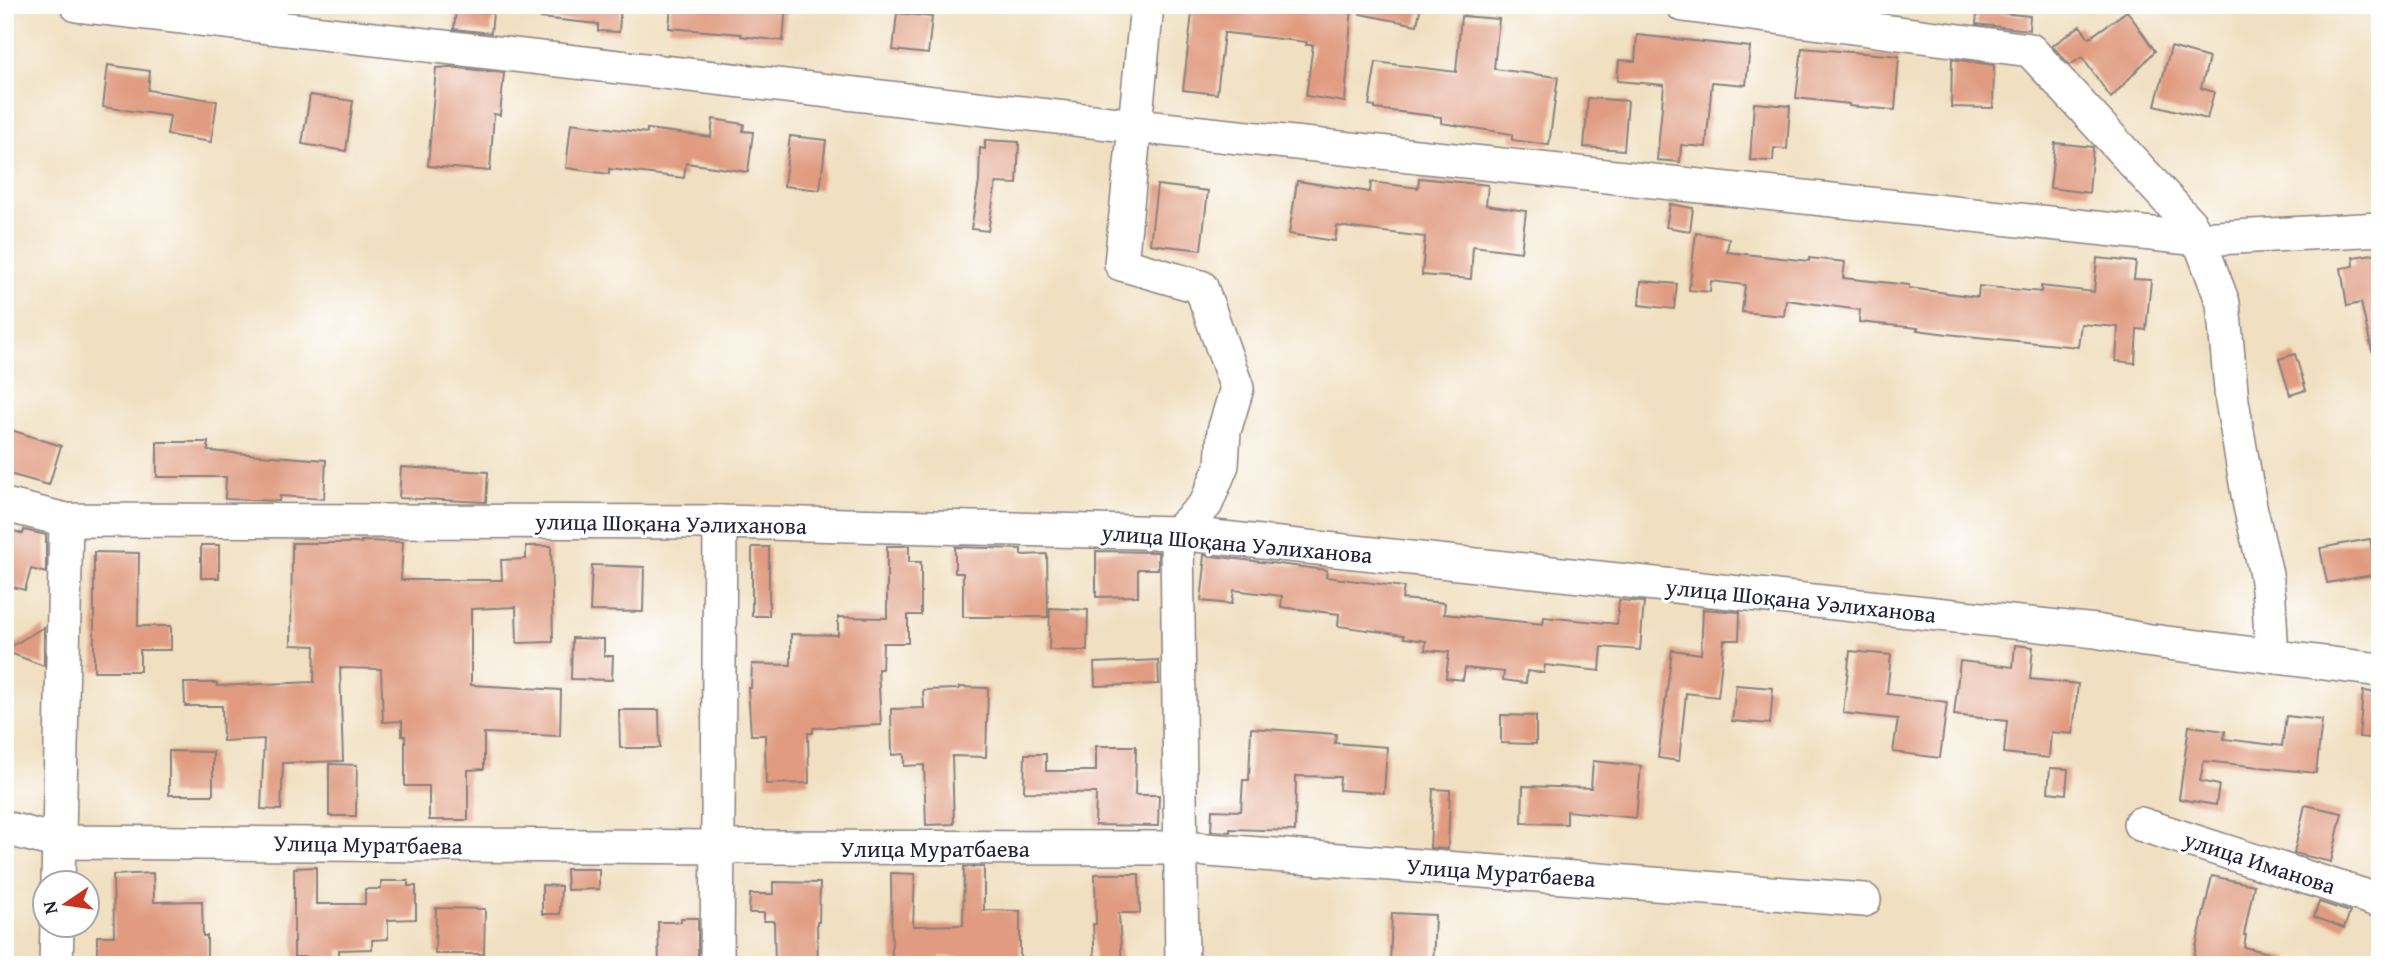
<svg xmlns="http://www.w3.org/2000/svg" width="2385" height="970" viewBox="0 0 2385 970" font-family="'Gentium Book Plus',serif">
	<style>
		.building { fill: #e09b80 }
		.lines { fill: none; stroke-linecap: round; stroke-linejoin: round }
		.minor-casing { stroke: #89807e; stroke-width: 36 }
		.minor { stroke: #fff; stroke-width: 33 }
		.labels { text-anchor: middle; dominant-baseline: central; stroke-width: 6; stroke-linejoin: round; paint-order: stroke }
		.street-label { font-size: 23px; fill: #22223b; stroke: #fff }
	</style>
	<rect width="100%" height="100%" fill="#fff"/>
	<filter id="ink" filterUnits="userSpaceOnUse"><feTurbulence type="fractalNoise" baseFrequency=".0143" numOctaves="2"/><feDisplacementMap in="SourceGraphic" scale="14" xChannelSelector="R" yChannelSelector="G"/><feConvolveMatrix kernelMatrix="1 2 1 2 8 2 1 2 1" color-interpolation-filters="sRGB"/></filter>
	<filter id="wash" filterUnits="userSpaceOnUse"><feTurbulence type="fractalNoise" baseFrequency=".00686" numOctaves="4" result="noise"/><feDisplacementMap in="SourceGraphic" scale="28" xChannelSelector="R" yChannelSelector="G"/><feGaussianBlur stdDeviation="1.57" result="paint"/><feColorMatrix in="noise" values="0 0 0 0 0 0 0 0 0 0 0 0 0 0 0 0 0 1.4 0 .05"/><feComposite in="paint" operator="in"/></filter>
	<g filter="url(#wash)">
		<rect width="100%" height="100%" fill="#f0dfc0"/>
		<g id="blocks">
			<g class="building">
				<polygon points="542,5 621,5 619,32 598,31 598,24 541,18"/>
				<polygon points="671,5 786,5 783,41 741,36 741,34 669,28"/>
				<polygon points="1193,5 1352,5 1345,102 1306,96 1313,45 1306,45 1307,42 1227,33 1224,33 1217,94 1183,90"/>
				<polygon points="1361,5 1421,5 1417,25 1360,14"/>
				<polygon points="1978,5 2001,5 2001,13 2030,16 2029,30 1976,24"/>
				<polygon points="456,9 493,13 491,33 454,29"/>
				<polygon points="2127,11 2155,51 2111,98 2082,57 2070,65 2052,46 2080,26 2089,38"/>
				<polygon points="897,13 932,17 928,54 893,50"/>
				<polygon points="1461,16 1499,19 1494,69 1558,77 1549,145 1512,140 1512,134 1441,123 1441,117 1375,109 1375,106 1369,105 1376,62 1456,72"/>
				<polygon points="1637,35 1750,47 1746,85 1712,82 1706,147 1681,145 1680,162 1657,160 1664,85 1617,81 1619,60 1635,61"/>
				<polygon points="2171,47 2209,58 2201,88 2214,92 2207,119 2155,105"/>
				<polygon points="1802,48 1899,56 1895,110 1849,106 1849,104 1796,98"/>
				<polygon points="1952,59 1994,65 1993,108 1951,107"/>
				<polygon points="108,65 150,71 148,90 217,101 211,142 167,135 170,116 103,107"/>
				<polygon points="450,67 504,73 500,115 494,114 490,171 428,166 436,68"/>
				<polygon points="310,95 353,101 346,151 302,144"/>
				<polygon points="1588,98 1628,101 1624,150 1584,147"/>
				<polygon points="1754,103 1790,106 1787,149 1774,148 1773,161 1750,160"/>
				<polygon points="713,119 744,124 743,131 753,132 748,172 686,163 684,178 609,169 609,174 566,168 571,123 647,133 647,129 711,137"/>
				<polygon points="790,136 826,140 820,190 784,186"/>
				<polygon points="985,140 1019,142 1017,184 996,183 988,231 971,229 979,182 980,148 985,149"/>
				<polygon points="2055,143 2093,147 2089,193 2050,188"/>
				<polygon points="1419,178 1488,185 1486,205 1526,211 1521,252 1473,246 1471,279 1422,275 1425,237 1337,226 1335,241 1289,234 1297,181 1370,192 1371,182 1418,188"/>
				<polygon points="1157,185 1208,191 1201,250 1150,244"/>
				<polygon points="1670,204 1693,208 1690,231 1666,227"/>
				<polygon points="1696,233 1729,238 1727,252 1809,261 1809,258 1845,262 1843,278 1909,285 1909,288 1978,297 1979,286 2041,292 2041,286 2094,292 2097,258 2136,262 2134,279 2151,280 2146,330 2137,329 2135,363 2116,361 2118,327 2081,324 2078,347 1947,334 1917,330 1918,328 1859,322 1860,310 1786,300 1784,316 1742,312 1745,285 1711,281 1710,292 1689,290"/>
				<polygon points="2380,253 2380,351 2372,351 2361,303 2347,306 2341,268 2354,266 2353,257"/>
				<polygon points="1641,281 1677,284 1674,309 1639,305"/>
				<polygon points="2295,354 2306,390 2290,395 2279,359"/>
				<polygon points="5,428 61,446 49,485 5,473"/>
				<polygon points="157,442 208,442 208,451 326,460 324,499 280,496 279,501 225,499 226,477 157,477"/>
				<polygon points="401,467 488,472 486,502 399,498"/>
				<polygon points="5,528 23,534 24,530 46,535 46,573 31,569 25,590 5,585"/>
				<polygon points="2370,539 2377,574 2327,583 2320,548"/>
				<polygon points="361,541 403,542 401,580 502,580 501,560 526,559 526,546 551,546 553,642 517,643 516,607 471,609 471,685 561,690 560,736 484,733 484,769 468,770 468,820 429,820 429,786 405,786 405,736 402,736 402,721 383,722 381,669 340,668 343,761 283,763 281,810 261,809 264,739 223,741 222,706 185,706 184,683 217,683 217,686 314,682 315,646 291,645 292,543 361,543"/>
				<rect x="201" y="545" width="18" height="33"/>
				<polygon points="887,546 909,546 909,562 921,562 921,615 908,615 908,643 883,643 882,669 878,669 881,725 813,728 813,733 808,733 809,783 766,784 765,735 751,735 748,688 751,688 752,664 791,665 791,634 838,635 838,617 887,618"/>
				<rect x="752" y="547" width="17" height="69"/>
				<polygon points="955,547 1021,549 1021,555 1047,554 1048,617 963,617 963,573 955,573"/>
				<polygon points="1096,551 1158,552 1158,569 1138,569 1138,596 1096,597"/>
				<polygon points="94,552 139,553 138,626 171,626 171,650 140,650 140,671 94,671"/>
				<polygon points="1204,555 1327,570 1326,577 1404,587 1402,599 1445,603 1444,614 1543,624 1544,617 1617,624 1619,600 1644,602 1640,650 1602,647 1600,671 1545,665 1544,673 1527,671 1526,683 1503,680 1504,672 1465,668 1463,680 1446,678 1449,652 1425,650 1426,641 1404,638 1404,635 1338,626 1339,614 1281,607 1282,596 1234,590 1232,604 1201,601 1205,565 1203,565"/>
				<polygon points="592,565 644,567 643,612 590,611"/>
				<polygon points="1050,608 1088,610 1087,651 1049,650"/>
				<polygon points="1703,609 1740,612 1739,640 1724,640 1718,697 1686,693 1679,761 1658,758 1672,650 1701,654"/>
				<polygon points="44,627 44,666 5,651 5,650"/>
				<polygon points="572,638 604,639 604,656 613,656 612,680 571,679"/>
				<polygon points="2015,645 2033,647 2030,679 2078,684 2073,734 2051,732 2049,758 2004,753 2007,721 1954,715 1960,661 2013,667"/>
				<polygon points="1850,651 1891,655 1887,694 1947,702 1940,758 1893,752 1898,719 1843,713"/>
				<polygon points="1158,660 1159,684 1095,686 1094,663"/>
				<polygon points="1736,685 1773,688 1770,724 1732,721"/>
				<polygon points="959,687 988,688 986,757 952,756 954,824 926,825 924,765 904,766 904,754 892,755 891,709 924,708 923,690 959,689"/>
				<polygon points="2363,691 2380,693 2380,739 2359,737"/>
				<polygon points="619,710 659,710 660,748 620,748"/>
				<polygon points="1501,715 1536,716 1536,744 1501,743"/>
				<polygon points="2286,716 2322,720 2316,773 2204,761 2200,781 2219,785 2216,805 2179,799 2189,726 2225,731 2224,739 2282,746"/>
				<polygon points="1251,728 1336,734 1335,743 1387,747 1384,793 1339,790 1340,777 1296,776 1295,831 1230,829 1230,832 1211,831 1212,810 1241,811 1243,780 1249,780"/>
				<polygon points="1096,746 1136,746 1135,795 1159,795 1158,826 1095,825 1096,793 1024,792 1025,754 1046,754 1046,771 1096,771"/>
				<polygon points="169,751 213,752 213,795 169,795"/>
				<polygon points="1593,761 1641,766 1636,818 1567,811 1567,824 1522,823 1523,786 1591,788"/>
				<polygon points="329,764 357,765 356,816 329,816"/>
				<polygon points="2050,768 2068,769 2066,794 2048,792"/>
				<polygon points="1433,789 1450,790 1448,849 1430,848"/>
				<polygon points="2305,805 2342,813 2331,862 2294,853"/>
				<polygon points="316,867 316,904 365,904 365,889 381,889 381,881 408,881 408,886 416,886 416,919 388,920 388,939 372,940 372,949 339,950 339,957 294,957 294,868"/>
				<polygon points="964,867 984,867 984,910 1020,911 1020,965 980,965 980,958 940,957 940,961 892,962 891,873 915,874 913,926 963,925"/>
				<polygon points="566,869 599,869 599,889 567,890"/>
				<polygon points="153,873 154,902 202,901 203,936 207,936 207,965 188,965 188,958 150,958 149,965 97,965 97,936 114,936 113,875"/>
				<polygon points="1095,874 1139,874 1140,913 1119,913 1122,965 1095,965 1093,924 1096,924"/>
				<polygon points="2212,876 2254,885 2244,935 2246,935 2244,947 2289,958 2288,965 2192,965"/>
				<polygon points="773,882 820,883 819,922 817,922 818,965 775,965 774,921 764,921 764,913 749,913 750,894 773,894"/>
				<polygon points="542,885 561,886 560,914 542,914"/>
				<polygon points="2319,902 2350,912 2344,928 2314,917"/>
				<polygon points="436,908 485,909 484,954 435,954"/>
				<polygon points="1392,913 1435,915 1433,965 1390,965"/>
				<polygon points="681,918 698,918 698,965 659,965 658,922 681,922"/>
			</g>
		</g>
	</g>
	<g filter="url(#ink)">
		<use href="#blocks" fill-opacity="0" stroke="#89807e" stroke-width="2"/>
		<g class="lines">
			<g class="minor-casing">
				<g id="minor">
					<polyline points="77,5 1135,126 2199,239 2380,229"/>
					<polyline points="1147,5 1121,264 1201,287 1237,388 1224,431 1222,465 1206,504 1177,533 1182,965"/>
					<polyline points="1683,5 2030,50 2190,224 2199,239 2223,303 2232,401 2250,506 2266,574 2269,599 2271,640 2264,654"/>
					<polyline points="5,505 66,520 720,522 1177,533 2096,631 2144,640 2380,670"/>
					<polyline points="2140,824 2380,901"/>
					<polyline points="5,828 59,842 717,847 1181,848 1864,900"/>
					<polyline points="58,883 66,520"/>
					<polyline points="56,965 57,925"/>
					<polyline points="717,965 720,522"/>
				</g>
			</g>
			<use href="#minor" class="minor"/>
		</g>
	</g>
	<g class="labels">
		<g class="street-label">
			<text transform="translate(671 523) rotate(1)">улица Шоқана Уәлиханова</text>
			<text transform="translate(1237 543) rotate(5)">улица Шоқана Уәлиханова</text>
			<text transform="translate(1801 600) rotate(6)">улица Шоқана Уәлиханова</text>
			<text transform="translate(368 844) rotate(1)">Улица Муратбаева</text>
			<text x="935" y="848">Улица Муратбаева</text>
			<text transform="translate(2260 862) rotate(18)">улица Иманова</text>
			<text transform="translate(1501 872) rotate(4)">Улица Муратбаева</text>
		</g>
	</g>
	<rect width="2385" height="970" fill="none" stroke="#fff" stroke-width="28"/>
	<g transform="translate(66 904) rotate(257)"><circle r="33" fill="#ffffff" stroke="#a7a7b1" stroke-width="2"/>
	<path d="M0-5L12 26L0 18L-12 26Z" fill="#c8321e"/>
	<text y="-10" font-size="19" font-weight="bold" text-anchor="middle" fill="#22223b">N</text>
	</g>
</svg>
